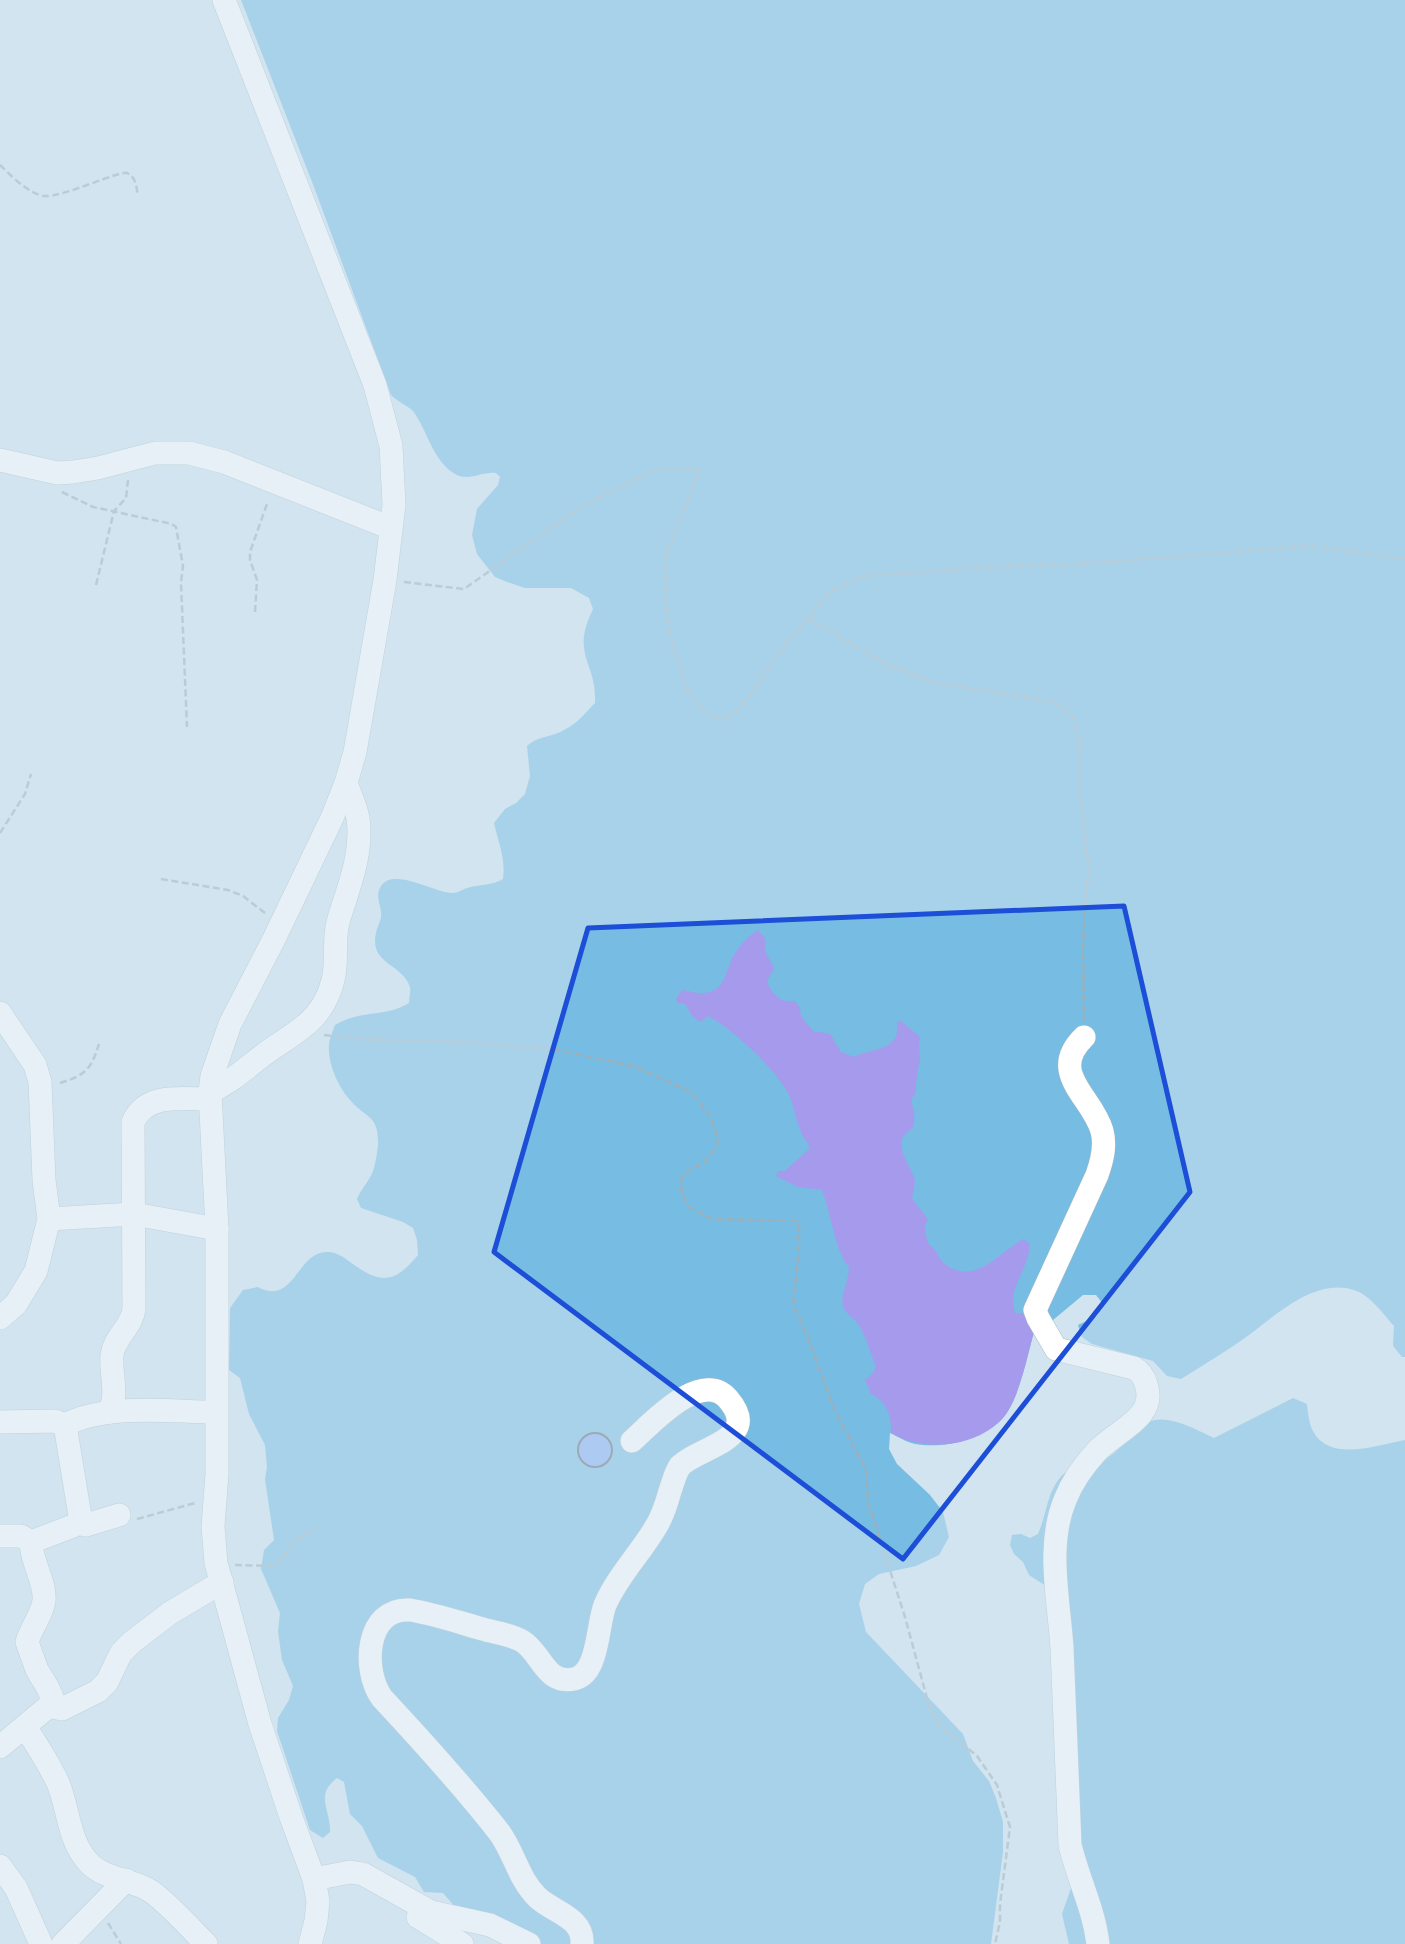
<svg xmlns="http://www.w3.org/2000/svg" width="1405" height="1944" viewBox="0 0 1405 1944" font-family="'Open Sans',sans-serif">
	<style>
		.green { fill: #76bce3 }
		.water { fill: #a69aed }
		.building { fill: #82acf8; stroke: #5c6472; stroke-width: 2 }
		.lines { fill: none; stroke-linecap: round; stroke-linejoin: round }
		.minor-casing { stroke: #aabcc7; stroke-width: 24 }
		.path { stroke: #9fafb7; stroke-width: 2.5; stroke-dasharray: 7 3.5; stroke-linecap: butt }
		.minor { stroke: #fff; stroke-width: 23 }
		.marked { fill: none; stroke: #1d4ed8; stroke-width: 5; stroke-linejoin: round }
	</style>
	<rect width="100%" height="100%" fill="#d1e4ef"/>
	<g class="green">
		<path d="M241 0H1405V1357H1402L1393 1346 1394 1326C1384 1315 1373 1299 1359 1292 1319 1274 1277 1314 1249 1335 1227 1351 1203 1365 1181 1379L1167 1376 1153 1361 1092 1344 1082 1337 1078 1325 1097 1316 1103 1304 1096 1295H1083L1053 1320 1034 1332C1027 1356 1019 1401 1002 1419 982 1440 943 1449 915 1444 906 1442 899 1437 890 1433L889 1449 897 1464 930 1495 943 1512 949 1537 939 1555 916 1566 879 1574 865 1584 859 1604 866 1632 963 1734 973 1761 989 1781 996 1798 1003 1822V1852L991 1944H508L455 1907 443 1893 424 1892 415 1877 378 1858 362 1826 350 1814 344 1782 337 1778C314 1795 331 1810 330 1832L323 1838 310 1830 277 1731 278 1718 289 1700 293 1686 282 1660 278 1631 280 1613 261 1569 264 1550 274 1540 265 1479 267 1467 265 1445 249 1414 240 1378 229 1370 230 1308 243 1290 258 1287C295 1307 297 1249 329 1252 342 1253 351 1264 362 1270 388 1287 402 1274 418 1255L417 1240 413 1228 403 1222 361 1208 357 1199C361 1189 370 1180 373 1171 375 1167 378 1149 378 1145 379 1114 366 1119 351 1101 339 1088 328 1065 329 1046 329 1039 333 1031 335 1025 362 1009 385 1018 409 1003 409 998 411 992 410 987 402 961 361 965 380 921 385 910 373 898 381 886 394 867 435 893 452 893 458 893 461 890 467 888 480 884 491 886 503 879 506 860 498 841 494 823L505 809 516 803 525 794 530 776 527 746C540 735 550 738 564 730 577 724 586 712 595 703 597 661 570 656 593 609L589 598 571 588H525L507 582 495 577 477 554 472 535 477 509 498 485 500 477 496 473C483 471 470 481 457 475 433 463 428 431 413 411 407 405 398 402 391 395L314 187Z"/>
		<path d="M1293 1398 1307 1404C1308 1413 1309 1424 1313 1431 1330 1463 1377 1445 1405 1440V1944H1069L1062 1914 1072 1885 1057 1593 1029 1575 1023 1562 1014 1554 1010 1545 1012 1535 1021 1534 1030 1538 1038 1534C1046 1516 1047 1494 1059 1479 1065 1471 1076 1465 1086 1463 1091 1462 1097 1463 1102 1461 1120 1452 1133 1431 1147 1423 1165 1412 1197 1430 1214 1438Z"/>
	</g>
	<path class="water" d="M758 930 766 939 765 951 774 968 767 981C772 995 780 1003 795 1001L800 1008 801 1016 813 1031 830 1034 841 1052 854 1057C874 1047 901 1052 897 1022L901 1021 920 1037C918 1045 920 1051 920 1059 918 1071 915 1081 916 1093 908 1101 913 1104 914 1112 915 1117 914 1124 913 1128 889 1141 909 1163 914 1177 916 1183 913 1193 912 1199L928 1219C923 1229 925 1234 929 1245 938 1249 938 1260 946 1265 975 1285 999 1253 1023 1239L1029 1243C1032 1267 1004 1289 1016 1314L1023 1313 1034 1332C1027 1356 1019 1401 1002 1419 975 1448 923 1452 891 1433 892 1417 887 1401 871 1394L865 1380 873 1373 876 1366C870 1353 866 1335 858 1324 853 1317 845 1314 843 1306 840 1295 849 1281 849 1267 836 1255 830 1209 822 1190L798 1187 776 1176 778 1171H785L810 1148C808 1142 804 1139 802 1134 796 1122 795 1109 790 1097 779 1072 732 1028 708 1016L701 1022 693 1017 685 1004 678 1003 676 999 682 990C689 991 698 994 704 993 726 992 726 968 734 955 740 945 748 936 758 930Z"/>
	<circle class="building" cx="595" cy="1450" r="17"/>
	<g class="lines">
		<g class="minor-casing">
			<g id="minor">
				<polyline points="224,0 375,385 391,446 394,505 385,580 355,752 346,783 332,818 273,941 230,1024 212,1076 210,1092 217,1229 217,1474 213,1526 216,1563 260,1724 291,1817 314,1879 318,1901 316,1921 310,1944"/>
				<polyline points="0,460 57,473 73,472 98,468 155,453 189,453 224,462 391,528"/>
				<polyline points="0,1013 35,1065 40,1082 44,1180 49,1219 36,1271 16,1304 0,1318"/>
				<path d="M1084 1037C1047 1073 1092 1096 1102 1131 1106 1146 1102 1161 1097 1175L1035 1310 1038 1318 1056 1349 1134 1368C1141 1372 1144 1377 1146 1384 1158 1418 1115 1431 1097 1451 1084 1465 1072 1482 1065 1500 1046 1546 1059 1600 1062 1648 1065 1713 1067 1779 1070 1845 1078 1879 1094 1909 1098 1944"/>
				<path d="M210 1092C231 1082 244 1070 262 1056 292 1033 323 1023 333 980 338 961 333 941 338 922 348 888 363 855 358 818 356 807 350 794 346 783"/>
				<polyline points="49,1219 134,1214 217,1229"/>
				<path d="M109 1412C119 1395 110 1373 112 1355 114 1337 132 1327 134 1309L133 1122C146 1092 183 1099 210 1099"/>
				<polyline points="0,1422 55,1421 65,1425"/>
				<polyline points="78,1523 86,1525 119,1515"/>
				<polyline points="0,1536 21,1536 31,1542"/>
				<polyline points="49,1706 62,1709 98,1691 107,1682 121,1653 132,1642 170,1613 222,1582"/>
				<path d="M25 1727C37 1745 49 1764 58 1783 69 1809 68 1841 89 1863 105 1880 133 1879 152 1892 171 1906 189 1927 206 1944"/>
				<path d="M0 1747 49 1706 53 1700 48 1688 37 1670 27 1642C31 1628 42 1615 44 1601 46 1582 31 1562 31 1542L73 1526 78 1523 80 1516 65 1425C107 1403 169 1412 216 1412"/>
				<polyline points="0,1866 16,1888 41,1944"/>
				<polyline points="314,1879 350,1872 363,1874 431,1912 490,1925 529,1944"/>
				<polyline points="418,1917 462,1944"/>
				<polyline points="63,1944 126,1880"/>
				<path d="M582 1944C584 1917 552 1912 537 1897 518 1878 514 1852 499 1832 463 1786 422 1741 382 1698 362 1671 365 1607 410 1610 435 1614 461 1623 486 1630 498 1633 512 1635 522 1641 542 1653 545 1685 574 1679 599 1674 597 1625 605 1605 618 1575 641 1553 657 1525 663 1515 667 1502 670 1491 673 1483 675 1473 680 1466 698 1447 763 1440 728 1399 702 1368 652 1423 632 1441"/>
			</g>
		</g>
		<g class="path">
			<path d="M0 165C10 175 29 194 44 196 62 198 120 170 127 173 137 178 136 187 138 196"/>
			<polyline points="62,492 93,507 172,524 176,527 183,566 181,583 187,727"/>
			<polyline points="404,582 464,589 576,510 606,494 657,469 696,468 698,474 666,554 666,599 669,632 686,688 698,705 708,714 722,720 736,712 749,697 780,651 832,590 865,576 1022,565 1065,565 1313,546 1405,559"/>
			<polyline points="96,585 114,511 126,498 128,480"/>
			<polyline points="255,612 257,580 250,560 250,552 268,501"/>
			<polyline points="809,618 884,663 935,683 1055,702 1073,717 1080,740 1080,789 1089,873 1086,889 1083,945 1084,1020"/>
			<polyline points="0,833 25,794 31,774"/>
			<polyline points="161,879 228,890 243,896 265,913"/>
			<polyline points="324,1035 357,1039 462,1042 553,1049 637,1067 692,1093 710,1116 718,1139 716,1147 706,1161 684,1174 681,1180 682,1193 689,1207 712,1219 796,1221 799,1226 799,1251 793,1305 807,1335 835,1411 866,1469 868,1502 905,1617 928,1702 937,1723 977,1756 997,1785 1004,1808 1010,1827 1000,1904 1000,1922 995,1944"/>
			<path d="M60 1083C86 1075 91 1069 99 1044"/>
			<polyline points="137,1519 195,1503"/>
			<path d="M235 1565 274 1566C291 1553 294 1537 317 1528"/>
			<polyline points="108,1923 121,1944"/>
		</g>
		<use href="#minor" class="minor"/>
	</g>
	<path d="M0 0H1405V1944H0ZM1124 906 1190 1192 903 1559 494 1252 588 928Z" fill="#d1e4ef" fill-opacity=".55" fill-rule="evenodd"/>
	<path class="marked" d="M1124 906 1190 1192 903 1559 494 1252 588 928Z"/>
</svg>
